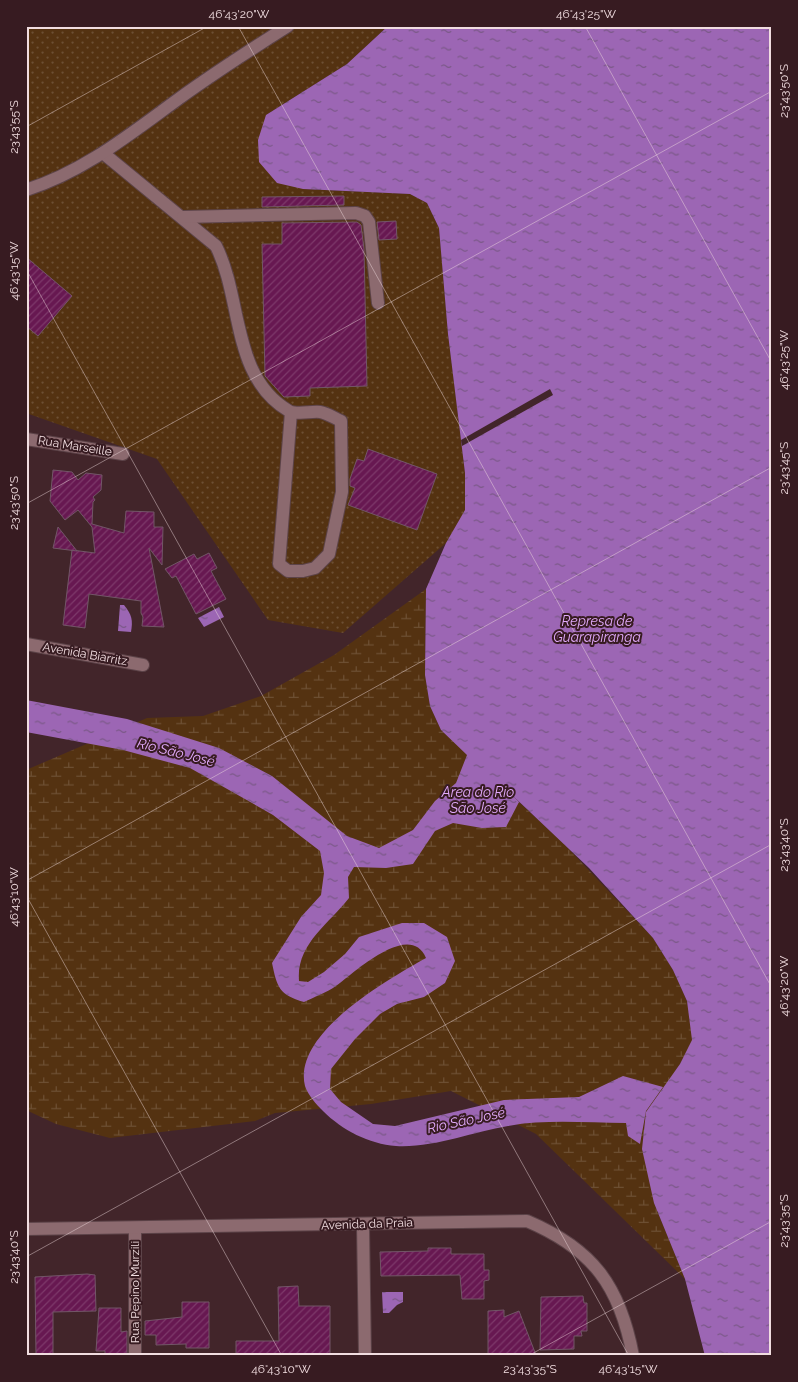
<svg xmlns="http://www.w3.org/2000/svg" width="798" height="1382" viewBox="0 0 798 1382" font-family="Raleway,sans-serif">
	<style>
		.grass { fill: url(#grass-dots) }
		.wetland { fill: url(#wetland-marsh) }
		.water { fill: url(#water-ripples) }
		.pier { fill: #42252a }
		.building { fill: url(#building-hatch); stroke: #725667 }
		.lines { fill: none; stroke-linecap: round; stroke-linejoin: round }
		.minor-casing { stroke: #5c4348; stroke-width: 14 }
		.minor { stroke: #8c6a6f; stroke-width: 12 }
		.ticks { fill: none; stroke: #f1dde0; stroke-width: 1; stroke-opacity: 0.45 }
		.labels { text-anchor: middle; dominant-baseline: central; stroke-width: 4; stroke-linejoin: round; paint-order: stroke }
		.street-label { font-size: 12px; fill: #f1dde0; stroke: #371b21 }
		.water-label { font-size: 14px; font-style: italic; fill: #e2aafc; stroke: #371b21 }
		.neatline { fill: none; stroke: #f1dde0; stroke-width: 2 }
		.ticks-label { font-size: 12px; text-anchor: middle; fill: #f1dde0 }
	</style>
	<defs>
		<pattern id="grass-dots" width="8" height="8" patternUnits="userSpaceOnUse" patternTransform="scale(1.25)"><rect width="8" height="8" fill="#543211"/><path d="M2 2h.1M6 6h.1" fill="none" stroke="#6d4f33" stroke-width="1.8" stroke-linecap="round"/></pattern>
		<pattern id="wetland-marsh" width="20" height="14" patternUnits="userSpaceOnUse" patternTransform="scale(1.25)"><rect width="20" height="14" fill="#543211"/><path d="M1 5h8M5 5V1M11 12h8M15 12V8" fill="none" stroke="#6d4f33"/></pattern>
		<pattern id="water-ripples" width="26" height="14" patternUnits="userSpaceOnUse" patternTransform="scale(1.25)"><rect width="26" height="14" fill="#9c66b4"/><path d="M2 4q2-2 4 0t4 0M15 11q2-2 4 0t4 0" fill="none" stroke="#7a5887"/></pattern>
		<pattern id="building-hatch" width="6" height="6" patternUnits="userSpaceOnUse" patternTransform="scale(1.25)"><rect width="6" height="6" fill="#671851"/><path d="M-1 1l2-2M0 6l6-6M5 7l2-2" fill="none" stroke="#7d396a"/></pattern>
	</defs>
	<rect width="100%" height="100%" fill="#42252a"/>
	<polygon class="grass" points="26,26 388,26 347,64 266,115 302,189 410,194 427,203 439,228 448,334 465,473 465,511 446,543 343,633 268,620 157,459 26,413"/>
	<polygon class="wetland" points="426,589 425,675 430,706 441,730 562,842 653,938 673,970 687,1001 693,1040 680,1064 654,1203 685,1279 536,1134 451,1091 371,1104 275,1113 255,1121 110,1138 56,1124 26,1110 26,955 29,948 26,940 26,770 147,718 203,716 261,696 334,655"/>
	<g class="water">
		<path d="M388 26H772V1356H705L685 1279 654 1203 642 1149 646 1112 680 1064 692 1040 687 1001 673 970 653 938 589 868 511 794 519 802 506 827 482 828 453 823 435 831 413 864 386 868 354 867 348 877 349 898C329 924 296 944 299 981L308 982 324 972 345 954 359 937 402 923H424L447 937 455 961 445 983 424 997 397 1004 380 1014 355 1039 331 1069 330 1089 341 1102 373 1124 395 1126 504 1100 579 1097 623 1076 663 1087 646 1111 640 1144 628 1136 626 1123C586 1123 547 1119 508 1126 472 1132 434 1148 396 1146 369 1144 342 1130 323 1111 316 1104 308 1095 305 1086 292 1033 389 979 426 958 410 920 354 973 336 986 326 993 314 997 304 1002 279 995 277 987 272 963L301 917 321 895 324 873 320 851 273 815 190 768 123 750 26 732V700L127 719 219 748 272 776 347 836 379 848 413 830 435 801 456 783 467 755 441 730 430 706 425 675 426 589 446 543 465 510V473L448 334 439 228 427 203 410 194 303 189 277 183 259 162 258 140 266 115 347 64Z"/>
		<path d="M120 605H124C132 615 133 620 131 632L118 631Z"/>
		<polygon points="219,607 224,617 204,627 198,618"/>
		<polygon points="382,1292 403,1292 403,1302 397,1305 389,1313 383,1313"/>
	</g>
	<polygon class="pier" points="550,389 553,395 462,446 461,440"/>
	<g class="building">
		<polygon points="344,196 344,205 262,207 262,197"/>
		<polygon points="396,221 397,239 379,240 377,222"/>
		<polygon points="357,222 361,225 364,249 367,386 310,388 310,396 284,397 265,376 262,244 282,244 282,223"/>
		<polygon points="26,257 72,296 38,336 26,326"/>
		<polygon points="368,449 437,474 417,530 348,505 355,488 350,486 350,479 357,459 364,461"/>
		<polygon points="53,470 72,472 78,480 86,473 102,475 101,490 93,497 95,500 93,502 92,524 124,533 126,511 154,512 154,527 163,527 162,565 149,548 164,627 142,626 143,617 141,613 141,601 89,594 85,628 63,625 72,550 95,553 92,527 78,510 65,520 50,501"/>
		<polygon points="58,527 77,551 53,548"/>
		<polygon points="209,553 217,568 211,571 226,599 196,614 176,576 172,578 165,569 194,554 197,559"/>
		<polygon points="428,1248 451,1248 451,1254 484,1254 484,1270 489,1270 489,1280 484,1281 484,1299 462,1299 460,1275 381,1276 380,1252 428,1251"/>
		<polygon points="87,1274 95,1275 96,1311 53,1312 53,1356 36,1356 35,1277"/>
		<polygon points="298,1286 299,1306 330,1306 330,1356 236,1356 236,1341 279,1341 278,1287"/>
		<polygon points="583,1296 584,1303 587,1303 587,1331 581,1331 582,1336 574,1336 574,1349 540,1350 541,1297"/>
		<polygon points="182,1302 209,1302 209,1348 186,1348 186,1344 156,1345 156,1335 145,1335 145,1321 182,1317"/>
		<polygon points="99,1308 121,1308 121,1332 127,1331 127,1356 105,1356 105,1351 96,1351"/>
		<polygon points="504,1310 504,1317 519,1311 536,1355 488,1356 488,1311"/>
	</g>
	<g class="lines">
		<g class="minor-casing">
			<g id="minor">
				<path d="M103 153 216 246C243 300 231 377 289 411 297 415 311 411 320 412 327 413 334 418 341 421L342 492 329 554 315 568 303 571H288L279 564 291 412"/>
				<path d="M26 190C83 172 129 135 177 100 213 74 250 50 288 26"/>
				<polyline points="183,217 356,213 365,216 369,222 378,303"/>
				<polyline points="26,439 123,454"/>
				<polyline points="26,644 143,665"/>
				<polyline points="363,1225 365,1356"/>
				<polyline points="135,1228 135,1356"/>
				<path d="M26 1229 527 1221C593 1249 620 1286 633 1356"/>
			</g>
		</g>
		<use href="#minor" class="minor"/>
	</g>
	<path class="ticks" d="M238 26 772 988M585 26 772 363M26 127 208 26M26 269 629 1356M26 504 772 91M26 881 772 467M26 895 282 1356M26 1257 772 844M528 1356 772 1221"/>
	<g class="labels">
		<g class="street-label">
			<text transform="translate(75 446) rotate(9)">Rua Marseille</text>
			<text transform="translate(85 654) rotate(10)">Avenida Biarritz</text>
			<text transform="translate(367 1224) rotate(-2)">Avenida da Praia</text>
			<text transform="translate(135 1292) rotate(-90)">Rua Pepino Murzili</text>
		</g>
		<g class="water-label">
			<text x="597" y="621">Represa de<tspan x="597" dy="16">Guarapiranga</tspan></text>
			<text transform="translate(176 752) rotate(14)">Rio São José</text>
			<text x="478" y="792">Area do Rio<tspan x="478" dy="16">São José</tspan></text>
			<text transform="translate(466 1120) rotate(-12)">Rio São José</text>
		</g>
	</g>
	<rect width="798" height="1382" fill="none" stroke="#371b21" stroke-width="55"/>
	<rect x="28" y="28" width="742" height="1326" class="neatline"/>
	<g class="ticks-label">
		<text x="239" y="18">46°43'20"W</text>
		<text x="586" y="18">46°43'25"W</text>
		<text transform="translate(784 91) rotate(-90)" y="4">23°43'50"S</text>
		<text transform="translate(14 127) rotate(-90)" y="4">23°43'55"S</text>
		<text transform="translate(14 271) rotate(-90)" y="4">46°43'15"W</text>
		<text transform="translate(784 360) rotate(-90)" y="4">46°43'25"W</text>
		<text transform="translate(784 468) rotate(-90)" y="4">23°43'45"S</text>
		<text transform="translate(14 503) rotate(-90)" y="4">23°43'50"S</text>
		<text transform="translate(784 845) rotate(-90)" y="4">23°43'40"S</text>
		<text transform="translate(14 897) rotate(-90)" y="4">46°43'10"W</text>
		<text transform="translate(784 986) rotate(-90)" y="4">46°43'20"W</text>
		<text transform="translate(784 1221) rotate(-90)" y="4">23°43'35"S</text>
		<text transform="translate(14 1257) rotate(-90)" y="4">23°43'40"S</text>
		<text x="281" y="1373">46°43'10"W</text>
		<text x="530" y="1373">23°43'35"S</text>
		<text x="628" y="1373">46°43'15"W</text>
	</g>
</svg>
